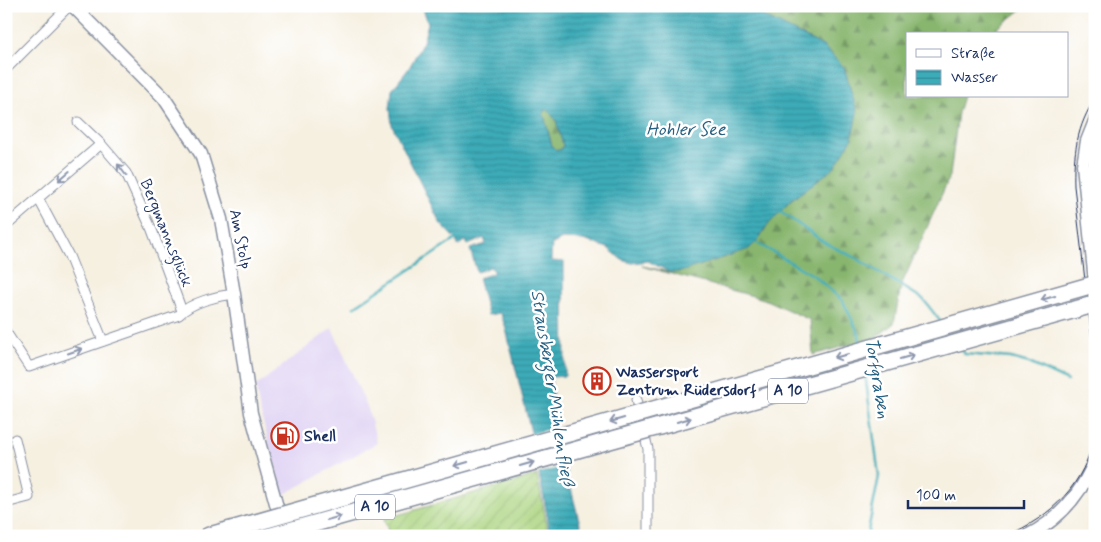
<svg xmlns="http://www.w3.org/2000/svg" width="1101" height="542" viewBox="0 0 1101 542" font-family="Mynerve,sans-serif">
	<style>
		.built { fill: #e0d4f4 }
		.forest { fill: url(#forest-firs); stroke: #527266 }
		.garden { fill: url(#garden-furrows); stroke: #63826e }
		.water { fill: url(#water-rules); stroke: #2c6e8b; fill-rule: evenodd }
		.pier { fill: #f6f0e1 }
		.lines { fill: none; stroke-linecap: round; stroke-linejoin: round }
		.stream { stroke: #3cacb8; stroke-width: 2.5 }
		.street-casing { stroke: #8890a0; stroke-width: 11 }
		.secondary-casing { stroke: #8890a0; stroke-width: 15 }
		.highway-casing { stroke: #8890a0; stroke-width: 19 }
		.street { stroke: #fff; stroke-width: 9 }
		.secondary { stroke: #fff; stroke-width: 12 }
		.highway { stroke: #fff; stroke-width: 16 }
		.tram { stroke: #1b2f5e; stroke-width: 1 }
		.highway-bridge-casing { stroke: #8890a0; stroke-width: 19; stroke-linecap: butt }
		.highway-bridge { stroke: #fff; stroke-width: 16 }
		.oneway { stroke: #8d97ae }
		.labels { text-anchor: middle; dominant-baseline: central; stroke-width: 5; stroke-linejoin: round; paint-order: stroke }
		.shield { fill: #fff; stroke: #5f6d8e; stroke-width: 1 }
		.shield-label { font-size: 15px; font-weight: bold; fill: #1b2f5e }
		.street-label { font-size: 16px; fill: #1b2f5e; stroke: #fff }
		.poi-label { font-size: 16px; font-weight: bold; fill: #1b2f5e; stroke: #fff; text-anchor: start }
		.water-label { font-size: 18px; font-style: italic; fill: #286182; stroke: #fff }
	</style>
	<defs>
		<pattern id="forest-firs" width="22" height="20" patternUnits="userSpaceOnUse" patternTransform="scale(1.25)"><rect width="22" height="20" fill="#88b66e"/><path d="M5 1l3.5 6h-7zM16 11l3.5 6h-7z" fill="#6e945e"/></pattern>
		<pattern id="garden-furrows" width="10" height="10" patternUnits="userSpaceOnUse" patternTransform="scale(1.25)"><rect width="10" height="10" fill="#abd47f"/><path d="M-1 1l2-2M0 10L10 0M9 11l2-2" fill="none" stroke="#93b670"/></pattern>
		<pattern id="water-rules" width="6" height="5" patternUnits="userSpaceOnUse" patternTransform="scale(1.25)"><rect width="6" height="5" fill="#3cacb8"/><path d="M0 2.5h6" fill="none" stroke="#328c99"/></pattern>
	</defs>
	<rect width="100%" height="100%" fill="#fff"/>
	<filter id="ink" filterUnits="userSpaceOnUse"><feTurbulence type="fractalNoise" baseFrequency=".02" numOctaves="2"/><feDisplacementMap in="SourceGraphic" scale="10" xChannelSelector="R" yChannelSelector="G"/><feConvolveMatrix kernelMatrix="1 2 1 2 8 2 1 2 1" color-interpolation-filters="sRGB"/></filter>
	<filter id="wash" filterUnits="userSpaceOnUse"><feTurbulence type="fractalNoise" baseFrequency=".0096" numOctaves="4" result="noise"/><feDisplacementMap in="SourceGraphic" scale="20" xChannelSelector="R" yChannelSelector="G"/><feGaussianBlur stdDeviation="1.12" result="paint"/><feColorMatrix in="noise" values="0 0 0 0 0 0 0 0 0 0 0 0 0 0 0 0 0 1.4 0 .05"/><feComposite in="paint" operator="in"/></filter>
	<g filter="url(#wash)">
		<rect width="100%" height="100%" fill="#f6f0e1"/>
		<polygon class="built" points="332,328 368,409 377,443 283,495 259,407 256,386"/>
		<g class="forest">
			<path d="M743 6H1026L990 34H907V96H963L958 113 950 176 901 286 894 323 877 337 813 355 810 320 764 299 642 266 670 272 758 240C776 209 805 189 834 168L850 88 844 67 823 46Z"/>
			<polygon points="547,109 556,120 563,145 561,150 556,150 552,146 543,112"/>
		</g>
		<polygon class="garden" points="537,475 546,520 548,536 390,536 384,519"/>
		<path class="water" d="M422 6H743L823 46 844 67 857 112 852 139 834 168 791 200 765 228 758 240 749 249 680 272H670L648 261 632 263 622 260 608 248 583 240 562 239 553 244 552 242 551 261 564 262 565 376 551 377 555 425 583 536H549L548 520 531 432 505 325 500 313 488 315 478 278 492 274 494 270 490 267 477 272 470 249 486 244 484 238 468 245 465 240 458 246 456 240 440 223 392 125 390 108 392 90 409 68 423 42 428 23ZM547 109 556 120 563 145 561 150H556L552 146 543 112Z"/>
		<polygon class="pier" points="558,427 568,465 536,474 529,435"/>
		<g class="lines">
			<g class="stream">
				<polyline points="780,211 825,243 856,258 923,299 940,321"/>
				<polyline points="755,242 813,275 843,301 859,334 860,344"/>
				<polyline points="354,307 456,239"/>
				<polyline points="960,347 965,354 1011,358 1029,363 1068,381"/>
				<polyline points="865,374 879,476 867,536"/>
			</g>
		</g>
	</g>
	<g filter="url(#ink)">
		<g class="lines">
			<g class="street-casing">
				<g id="street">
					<polyline points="6,69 69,6"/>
					<polyline points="78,122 101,144 126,173 152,230 182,311"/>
					<polyline points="38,198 69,256 103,341"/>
					<polyline points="6,226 101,144"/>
					<path d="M6 332 29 367 179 315C191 302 217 296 234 294"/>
					<polyline points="636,400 648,449 648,536"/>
					<polyline points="6,503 29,497 15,439"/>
				</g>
			</g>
			<g class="secondary-casing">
				<g id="secondary">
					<polyline points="73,6 164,98 201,154 221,219 234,294 251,413 285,536"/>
					<polyline points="1095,121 1087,141 1083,165 1095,282"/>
					<path d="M1027 536C1059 520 1081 494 1095 461"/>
				</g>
			</g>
			<g class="highway-casing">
				<polyline id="highway" points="208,536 247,525"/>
			</g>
			<use href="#street" class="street"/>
			<use href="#secondary" class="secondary"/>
			<use href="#highway" class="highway"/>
			<g class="tram">
				<path d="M1095 99C1077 125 1073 155 1074 186L1095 366"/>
				<path d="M1006 536C1053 516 1084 485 1095 434"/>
			</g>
			<g class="highway-bridge-casing">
				<g id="highway-bridge">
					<polyline points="247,525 1095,284"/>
					<polyline points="270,536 1095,304"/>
				</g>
			</g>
			<use href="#highway-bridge" class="highway-bridge"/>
		</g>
		<defs><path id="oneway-shaft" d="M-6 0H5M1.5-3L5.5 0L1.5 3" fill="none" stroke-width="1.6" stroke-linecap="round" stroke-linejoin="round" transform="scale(1.25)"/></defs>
		<g class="oneway">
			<use href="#oneway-shaft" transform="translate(122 170) rotate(-127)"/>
			<use href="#oneway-shaft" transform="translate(64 176) rotate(139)"/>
			<use href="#oneway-shaft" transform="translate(1048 298) rotate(164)"/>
			<use href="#oneway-shaft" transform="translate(75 351) rotate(-19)"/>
			<use href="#oneway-shaft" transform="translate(841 356) rotate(164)"/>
			<use href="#oneway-shaft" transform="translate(907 357) rotate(-16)"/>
			<use href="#oneway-shaft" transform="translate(617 420) rotate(164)"/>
			<use href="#oneway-shaft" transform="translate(684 420) rotate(-16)"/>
			<use href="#oneway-shaft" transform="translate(461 464) rotate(164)"/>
			<use href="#oneway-shaft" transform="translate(527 464) rotate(-16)"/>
			<use href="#oneway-shaft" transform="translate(334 518) rotate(-15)"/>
		</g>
	</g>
	<defs>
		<g id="building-ring" transform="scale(1.4375)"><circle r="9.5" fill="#fff" stroke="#c8321e" stroke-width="1.5"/><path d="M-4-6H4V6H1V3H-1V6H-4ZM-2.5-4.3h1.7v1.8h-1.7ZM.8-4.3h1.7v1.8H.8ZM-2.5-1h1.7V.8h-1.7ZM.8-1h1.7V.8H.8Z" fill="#c8321e"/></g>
		<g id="fuel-ring" transform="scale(1.4375)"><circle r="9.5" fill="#fff" stroke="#c8321e" stroke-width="1.5"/><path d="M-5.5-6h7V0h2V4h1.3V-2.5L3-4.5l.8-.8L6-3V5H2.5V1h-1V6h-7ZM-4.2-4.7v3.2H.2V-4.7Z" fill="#c8321e"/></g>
	</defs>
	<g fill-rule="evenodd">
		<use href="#building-ring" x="597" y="381"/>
		<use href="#fuel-ring" x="285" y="436"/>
	</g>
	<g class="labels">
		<g class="shield">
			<rect x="768" y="378.5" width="40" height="25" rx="4"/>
			<rect x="355" y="494.5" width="40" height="25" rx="4"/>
		</g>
		<g class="shield-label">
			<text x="788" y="391">A 10</text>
			<text x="375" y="507">A 10</text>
		</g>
		<g class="street-label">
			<text transform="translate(166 233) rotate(68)">Bergmannsglück</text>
			<text transform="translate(240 239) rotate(79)">Am Stolp</text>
		</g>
		<g class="poi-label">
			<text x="616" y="372">Wassersport<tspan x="616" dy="18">Zentrum Rüdersdorf</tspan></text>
			<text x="304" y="436">Shell</text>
		</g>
		<g class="water-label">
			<text x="686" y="130">Hohler See</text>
			<text transform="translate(877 378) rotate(81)">Torfgraben</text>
			<text transform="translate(552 388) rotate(81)">Strausberger Mühlenfließ</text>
		</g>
	</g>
	<rect width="1101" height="542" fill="none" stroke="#fff" stroke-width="25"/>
	<rect x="906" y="32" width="162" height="65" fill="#ffffff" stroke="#a4acbf"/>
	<rect x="916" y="49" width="25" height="8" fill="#ffffff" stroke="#a4acbf"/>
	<text x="951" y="58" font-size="15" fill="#1b2f5e">Straße</text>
	<rect x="916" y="70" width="25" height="15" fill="url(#water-rules)" stroke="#a4acbf"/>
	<text x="951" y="82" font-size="15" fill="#1b2f5e">Wasser</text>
	<path d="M908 500v8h116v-8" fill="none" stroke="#1b2f5e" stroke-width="2.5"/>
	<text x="916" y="500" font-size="15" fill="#1b2f5e" stroke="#ffffff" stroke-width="4" paint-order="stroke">100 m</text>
</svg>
